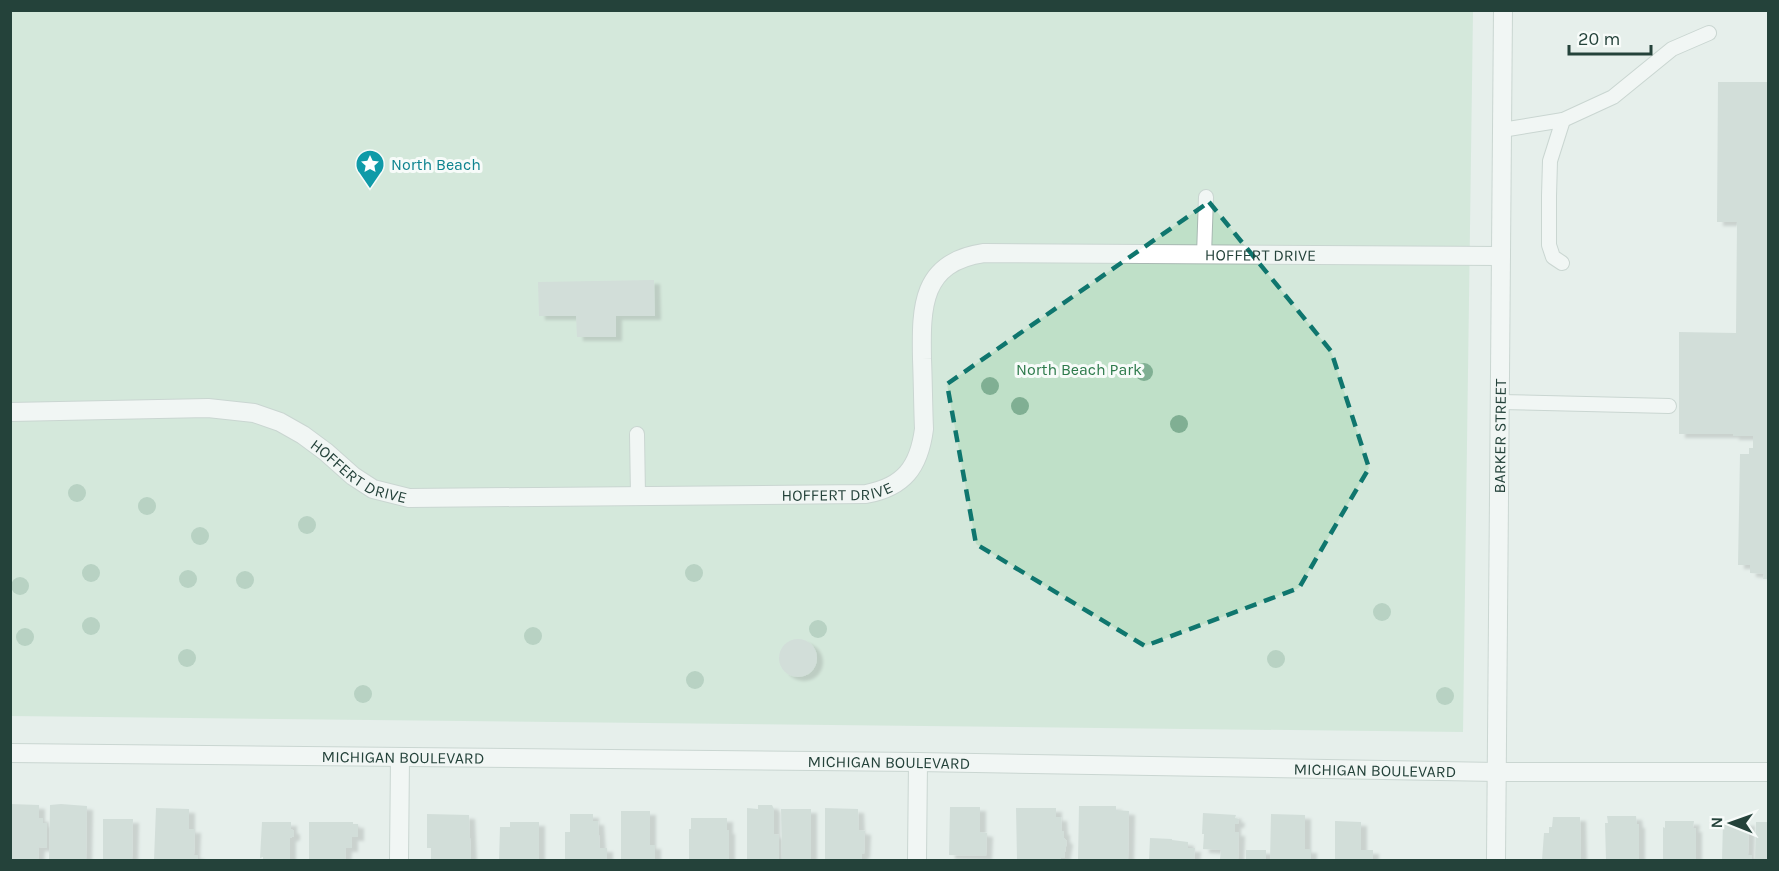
<svg xmlns="http://www.w3.org/2000/svg" width="1779" height="871" viewBox="0 0 1779 871" font-family="Karla,sans-serif">
	<style>
		.green { fill: #bfe0c8 }
		.building { fill: #bbcac4; filter: url(#shadow) }
		.lines { fill: none; stroke-linecap: round; stroke-linejoin: round }
		.lane-casing { stroke: #a8b8b2; stroke-width: 16 }
		.street-casing { stroke: #a8b8b2; stroke-width: 20 }
		.lane { stroke: #fff; stroke-width: 14 }
		.street { stroke: #fff; stroke-width: 18 }
		.tree { fill: #80af93 }
		.marked { fill: none; stroke: #0f766e; stroke-width: 4.5; stroke-dasharray: 12 8; stroke-linejoin: round }
		.labels { text-anchor: middle; dominant-baseline: central; stroke-width: 6; stroke-linejoin: round; paint-order: stroke }
		.culture-label { font-size: 16px; fill: #0d838f; stroke: #f7fbf9; text-anchor: start }
		.street-label { font-size: 16px; fill: #24423a; stroke: #f7fbf9 }
		.park-label { font-size: 16px; fill: #2d7a4b; stroke: #f7fbf9 }
	</style>
	<defs>
		<filter id="shadow"><feDropShadow dx="6" dy="4" stdDeviation="1.5" flood-color="#0004"/></filter>
	</defs>
	<rect width="100%" height="100%" fill="#e6efeb"/>
	<polygon class="green" points="11,11 1473,11 1463,732 11,716"/>
	<g class="building">
		<polygon points="1718,82 1768,82 1768,579 1763,579 1764,574 1750,573 1750,565 1738,565 1740,454 1749,454 1749,448 1753,448 1753,436 1733,436 1733,434 1679,434 1679,332 1736,333 1737,222 1717,222"/>
		<polygon points="654,280 655,316 616,316 616,337 577,337 576,316 539,316 538,282"/>
		<circle cx="798" cy="658" r="19"/>
		<polygon points="10,804 39,805 39,818 43,818 43,823 47,823 47,848 39,847 38,860 10,860"/>
		<polygon points="61,804 87,806 86,860 49,860 50,805"/>
		<polygon points="758,805 772,805 774,809 774,834 779,835 779,860 747,860 747,808 758,809"/>
		<polygon points="1079,806 1116,806 1116,810 1129,811 1128,859 1078,860"/>
		<polygon points="950,807 980,807 980,832 987,833 986,856 949,855"/>
		<polygon points="156,808 189,809 189,829 195,829 194,855 198,855 198,860 154,860"/>
		<polygon points="825,808 858,809 859,830 865,831 864,854 862,854 862,860 825,860"/>
		<polygon points="1016,808 1056,808 1056,817 1061,817 1062,831 1064,831 1064,838 1067,841 1064,858 1061,858 1061,860 1017,860"/>
		<polygon points="781,809 811,809 811,860 782,860"/>
		<polygon points="621,811 650,811 650,845 655,845 655,860 621,860"/>
		<polygon points="1203,813 1236,815 1235,818 1239,819 1238,824 1235,824 1235,832 1239,832 1238,860 1220,859 1221,850 1203,849 1204,834 1202,834"/>
		<polygon points="427,814 469,815 471,860 431,860 431,848 427,848"/>
		<polygon points="570,814 593,814 593,821 598,821 600,848 607,848 607,860 565,860 565,832 570,832"/>
		<polygon points="1271,814 1305,815 1305,849 1311,849 1311,860 1270,860"/>
		<polygon points="1607,816 1636,816 1637,824 1639,824 1639,860 1606,860 1605,823 1608,823"/>
		<polygon points="1553,817 1580,817 1581,860 1542,860 1544,833 1549,833 1549,827 1552,827"/>
		<polygon points="691,818 727,818 727,830 729,830 729,860 689,860 689,829 691,829"/>
		<polygon points="103,819 133,819 132,860 103,860"/>
		<polygon points="1335,821 1361,822 1361,850 1373,850 1373,860 1335,860"/>
		<polygon points="1665,821 1694,821 1693,828 1696,828 1696,860 1663,860 1663,827 1665,828"/>
		<polygon points="262,822 291,822 291,829 294,831 294,836 290,838 290,860 263,860 263,857 260,858"/>
		<polygon points="309,822 353,822 353,824 358,824 358,837 352,837 352,848 346,848 345,860 309,860"/>
		<polygon points="510,822 539,822 539,860 499,860 500,827 510,827"/>
		<polygon points="1723,822 1749,822 1748,855 1752,855 1752,860 1722,860"/>
		<polygon points="1756,822 1768,822 1768,860 1755,860"/>
		<polygon points="1150,838 1172,839 1172,840 1188,842 1188,848 1195,848 1194,860 1149,860"/>
		<rect x="1246" y="850" width="20" height="10"/>
	</g>
	<g class="lines">
		<g class="lane-casing">
			<g id="lane">
				<polyline points="1502,130 1563,120 1613,97 1672,49 1709,33"/>
				<polyline points="1204,255 1206,197"/>
				<polyline points="1562,263 1553,257 1549,245 1549,196 1550,161 1563,120"/>
				<polyline points="1500,402 1669,406"/>
				<polyline points="637,434 638,496"/>
			</g>
		</g>
		<g class="street-casing">
			<g id="street">
				<path id="s1" d="M10 412 208 408 254 413 280 422 303 435 326 452 353 476 373 489 409 498 866 494C904 487 919 467 924 429 923 406 923 383 922 359 921 307 921 262 984 253L1501 256"/>
				<path id="s2" d="M10 753 918 762 1497 772H1768"/>
				<polyline points="399,860 400,757"/>
				<polyline points="917,860 918,762"/>
				<path id="s3" d="M1496 860 1503 10"/>
			</g>
		</g>
		<use href="#lane" class="lane"/>
		<use href="#street" class="street"/>
	</g>
	<g class="tree">
		<circle cx="1144" cy="372" r="9"/>
		<circle cx="990" cy="386" r="9"/>
		<circle cx="1020" cy="406" r="9"/>
		<circle cx="1179" cy="424" r="9"/>
		<circle cx="77" cy="493" r="9"/>
		<circle cx="147" cy="506" r="9"/>
		<circle cx="307" cy="525" r="9"/>
		<circle cx="200" cy="536" r="9"/>
		<circle cx="91" cy="573" r="9"/>
		<circle cx="694" cy="573" r="9"/>
		<circle cx="188" cy="579" r="9"/>
		<circle cx="245" cy="580" r="9"/>
		<circle cx="20" cy="586" r="9"/>
		<circle cx="1382" cy="612" r="9"/>
		<circle cx="91" cy="626" r="9"/>
		<circle cx="818" cy="629" r="9"/>
		<circle cx="533" cy="636" r="9"/>
		<circle cx="25" cy="637" r="9"/>
		<circle cx="187" cy="658" r="9"/>
		<circle cx="1276" cy="659" r="9"/>
		<circle cx="695" cy="680" r="9"/>
		<circle cx="363" cy="694" r="9"/>
		<circle cx="1445" cy="696" r="9"/>
	</g>
	<path d="M0 0H1779V871H0ZM1209 202 1331 351 1369 468 1299 588 1145 646 976 544 947 384Z" fill="#e6efeb" fill-opacity=".55" fill-rule="evenodd"/>
	<path class="marked" d="M1209 202 1331 351 1369 468 1299 588 1145 646 976 544 947 384Z"/>
	<defs>
		<g id="sight-pin" transform="scale(1.5)"><path d="M0 17L-7.5 6A9.5 9.5 0 1 1 7.5 6Z" fill="#0f9aa8" stroke="#f7fbf9"/><path d="M0-6L1.8-2.2L6-1.7L2.9 1.2L3.7 5.4L0 3.3L-3.7 5.4L-2.9 1.2L-6-1.7L-1.8-2.2Z" fill="#fff"/></g>
	</defs>
	<g fill-rule="evenodd">
		<use href="#sight-pin" x="370" y="164"/>
	</g>
	<g class="labels">
		<g class="culture-label">
			<text x="391" y="164">North Beach</text>
		</g>
		<g class="street-label">
			<text stroke="none"><textPath href="#s1" startOffset="1462">HOFFERT DRIVE</textPath></text>
			<text stroke="none"><textPath href="#s3" startOffset="424">BARKER STREET</textPath></text>
			<text stroke="none"><textPath href="#s1" startOffset="366">HOFFERT DRIVE</textPath></text>
			<text stroke="none"><textPath href="#s1" startOffset="852">HOFFERT DRIVE</textPath></text>
			<text stroke="none"><textPath href="#s2" startOffset="393">MICHIGAN BOULEVARD</textPath></text>
			<text stroke="none"><textPath href="#s2" startOffset="879">MICHIGAN BOULEVARD</textPath></text>
			<text stroke="none"><textPath href="#s2" startOffset="1365">MICHIGAN BOULEVARD</textPath></text>
		</g>
		<g class="park-label">
			<text x="1079" y="369">North Beach Park</text>
		</g>
	</g>
	<rect width="1779" height="871" fill="none" stroke="#24423a" stroke-width="24"/>
	<g transform="translate(1731 823) rotate(271)" stroke="#f7fbf9" stroke-width="4.5" paint-order="stroke">
	<path d="M0-4.5L10 22L0 15L-10 22Z" fill="#24423a"/>
	<text y="-9" font-size="16" font-weight="bold" text-anchor="middle" fill="#24423a">N</text>
	</g>
	<path d="M1569 45v9h82v-9" fill="none" stroke="#24423a" stroke-width="3"/>
	<text x="1578" y="45" font-size="18" fill="#24423a" stroke="#f7fbf9" stroke-width="4.5" paint-order="stroke">20 m</text>
</svg>
